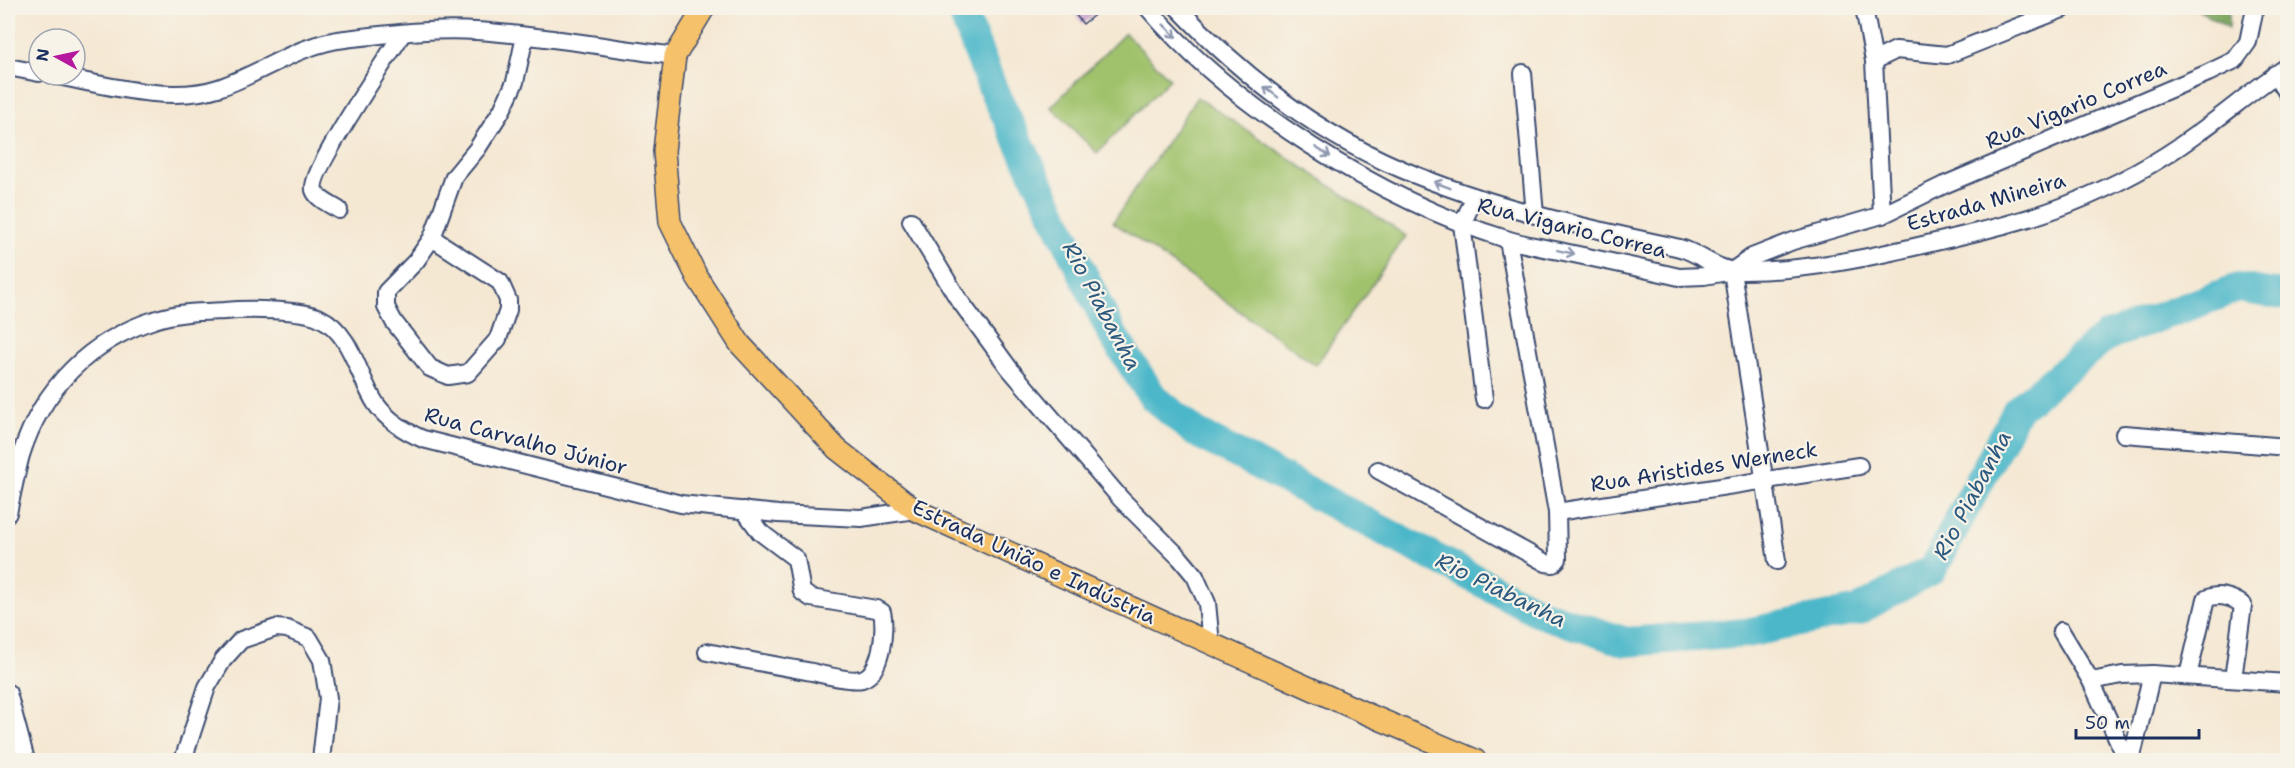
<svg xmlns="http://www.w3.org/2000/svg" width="2295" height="768" viewBox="0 0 2295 768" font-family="'Shantell Sans',sans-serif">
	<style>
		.green { fill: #a0c26c; stroke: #5e7865; stroke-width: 1.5 }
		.forest { fill: #80a860; stroke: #4e6c5f; stroke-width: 1.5 }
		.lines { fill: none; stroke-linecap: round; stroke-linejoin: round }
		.river { stroke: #4cb7c9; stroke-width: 30 }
		.building { fill: #c79ece }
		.minor-casing { stroke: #3c4b70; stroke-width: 20 }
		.major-casing { stroke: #3c4b70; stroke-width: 24 }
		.minor { stroke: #fff; stroke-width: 16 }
		.major { stroke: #f5c16b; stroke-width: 21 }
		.oneway { stroke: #8d97ae }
		.labels { text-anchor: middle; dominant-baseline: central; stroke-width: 4.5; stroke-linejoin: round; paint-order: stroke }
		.street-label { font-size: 21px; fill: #1b2f5e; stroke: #f7f3e8 }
		.water-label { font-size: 22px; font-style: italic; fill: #2a587e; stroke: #f7f3e8 }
	</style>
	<rect width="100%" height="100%" fill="#f7f3e8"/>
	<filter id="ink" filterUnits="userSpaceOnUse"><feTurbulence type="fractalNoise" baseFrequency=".0167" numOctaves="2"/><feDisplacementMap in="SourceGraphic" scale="12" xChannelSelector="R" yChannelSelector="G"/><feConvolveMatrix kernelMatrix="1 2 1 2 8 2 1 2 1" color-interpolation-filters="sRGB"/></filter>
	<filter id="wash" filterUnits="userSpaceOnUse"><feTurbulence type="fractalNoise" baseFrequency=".008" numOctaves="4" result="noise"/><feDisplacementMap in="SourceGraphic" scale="24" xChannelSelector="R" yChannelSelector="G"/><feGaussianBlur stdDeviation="1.35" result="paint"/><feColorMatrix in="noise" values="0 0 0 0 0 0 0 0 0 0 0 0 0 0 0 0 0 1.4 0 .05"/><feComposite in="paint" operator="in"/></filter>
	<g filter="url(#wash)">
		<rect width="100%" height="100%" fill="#f5e8d3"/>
		<g class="green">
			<polygon points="1125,33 1170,79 1097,153 1051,107"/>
			<polygon points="1197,97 1406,236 1316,365 1113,222"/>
		</g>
		<polygon class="forest" points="2195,8 2229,8 2229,28 2196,9"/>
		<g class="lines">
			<polyline class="river" points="961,8 992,87 1112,334 1153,397 1195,432 1542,614 1626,642 1746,633 1859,610 1933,569 2017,410 2105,337 2238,288 2288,296"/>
		</g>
		<g id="blocks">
			<polygon class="building" points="1070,8 1103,8 1083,24"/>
		</g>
	</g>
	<g filter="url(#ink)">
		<use href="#blocks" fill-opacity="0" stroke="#3c4b70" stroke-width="1.5"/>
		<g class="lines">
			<g class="minor-casing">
				<g id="minor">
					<path d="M1148 8C1233 108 1381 200 1506 239 1525 245 1545 248 1564 252 1602 260 1640 268 1679 277L1704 276 1732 271 1752 257 1793 241 1882 215 1944 185 2208 73 2235 60 2248 42 2255 8"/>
					<path d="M1178 8C1241 74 1316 133 1401 169 1485 205 1573 225 1662 244 1670 246 1678 247 1686 250 1702 256 1720 271 1737 271 1806 272 1877 256 1944 240 1986 230 2029 220 2069 204 2112 187 2156 164 2194 136 2225 114 2255 88 2288 66"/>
					<polyline points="1864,8 1874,61 1882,215"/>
					<polyline points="1874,61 1896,50 1947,55 2065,8"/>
					<polyline points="8,67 39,73"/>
					<polyline points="1523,73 1535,215"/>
					<polyline points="2275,74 2288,94"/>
					<path d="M52 75C101 84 169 104 218 88 261 74 298 44 345 39 387 34 433 28 476 31 543 35 609 48 675 56"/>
					<polyline points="1475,197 1462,224 1484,399"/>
					<path d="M339 210C331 205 317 199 314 190 309 172 388 57 402 34"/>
					<polyline points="911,221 957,297 1009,368 1121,499 1180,558 1195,576 1207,603 1211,644"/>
					<polyline points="432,238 500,282 508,300 508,310 498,339 468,373 448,376 430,368 394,322 386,307 386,292 416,261 432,238 454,177 477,149 502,110 515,82 525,36"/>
					<polyline points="1732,271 1777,561"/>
					<polyline points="2124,434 2288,447"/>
					<polyline points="1378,470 1546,563 1553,564 1558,559 1557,512 1508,240"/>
					<polyline points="1557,512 1859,466"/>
					<path d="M8 513C12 494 16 474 21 455 42 388 90 340 157 319 178 312 203 312 225 311 246 309 302 309 320 318 352 333 358 377 376 404 388 421 404 431 423 439L681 504 778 514 861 518 915 510"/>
					<polyline points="2061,631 2091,681 2127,760"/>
					<path d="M707 652C742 659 777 666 812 672 824 675 851 682 862 679 882 673 886 628 882 612L876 609 811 598 802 592 796 559 760 532 744 510"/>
					<path d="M2188 676 2206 599C2218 593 2232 597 2243 605L2233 679"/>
					<polyline points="2091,681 2122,675 2152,674 2288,683"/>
					<polyline points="8,693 26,760"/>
					<polyline points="183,760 207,687 223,660 241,640 276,628 287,629 309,638 322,660 328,698 321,760"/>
					<polyline points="2131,760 2152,674"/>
				</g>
			</g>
			<g class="major-casing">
				<polyline id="major" points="704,8 675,56 664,151 670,222 697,277 740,344 837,449 915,510 1365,713 1475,760"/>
			</g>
			<use href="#minor" class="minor"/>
			<use href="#major" class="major"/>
		</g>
		<defs><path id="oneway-shaft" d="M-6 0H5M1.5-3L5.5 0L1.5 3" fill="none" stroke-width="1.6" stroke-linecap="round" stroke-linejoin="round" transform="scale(1.5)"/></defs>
		<g class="oneway">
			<use href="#oneway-shaft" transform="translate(1170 31) rotate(45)"/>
			<use href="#oneway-shaft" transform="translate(1271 92) rotate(-143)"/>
			<use href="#oneway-shaft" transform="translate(1323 152) rotate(32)"/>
			<use href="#oneway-shaft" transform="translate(1442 185) rotate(-159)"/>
			<use href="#oneway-shaft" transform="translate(1566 252) rotate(12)"/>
		</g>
	</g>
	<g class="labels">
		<g class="street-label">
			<text transform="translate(2076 105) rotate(-23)">Rua Vigario Correa</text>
			<text transform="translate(1986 202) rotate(-16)">Estrada Mineira</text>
			<text transform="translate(1572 228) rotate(14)">Rua Vigario Correa</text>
			<text transform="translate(526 441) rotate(15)">Rua Carvalho Júnior</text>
			<text transform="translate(1704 467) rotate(-9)">Rua Aristides Werneck</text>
			<text transform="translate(1034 562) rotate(25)">Estrada União e Indústria</text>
		</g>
		<g class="water-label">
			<text transform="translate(1102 306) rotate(62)">Rio Piabanha</text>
			<text transform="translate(1972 495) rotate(-62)">Rio Piabanha</text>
			<text transform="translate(1501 590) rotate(26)">Rio Piabanha</text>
		</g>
	</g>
	<rect width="2295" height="768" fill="none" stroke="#f7f3e8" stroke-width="30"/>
	<g transform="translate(57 57) rotate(278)"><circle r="28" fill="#f7f3e8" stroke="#9fa5b1" stroke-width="1.5"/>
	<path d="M0-4.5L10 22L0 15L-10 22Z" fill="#b5179e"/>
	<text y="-9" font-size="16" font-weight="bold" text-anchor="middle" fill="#1b2f5e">N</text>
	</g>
	<path d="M2076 729v9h123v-9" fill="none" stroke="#1b2f5e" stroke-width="3"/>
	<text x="2085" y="729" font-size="18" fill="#1b2f5e" stroke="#f7f3e8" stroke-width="4.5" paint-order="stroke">50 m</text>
</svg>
